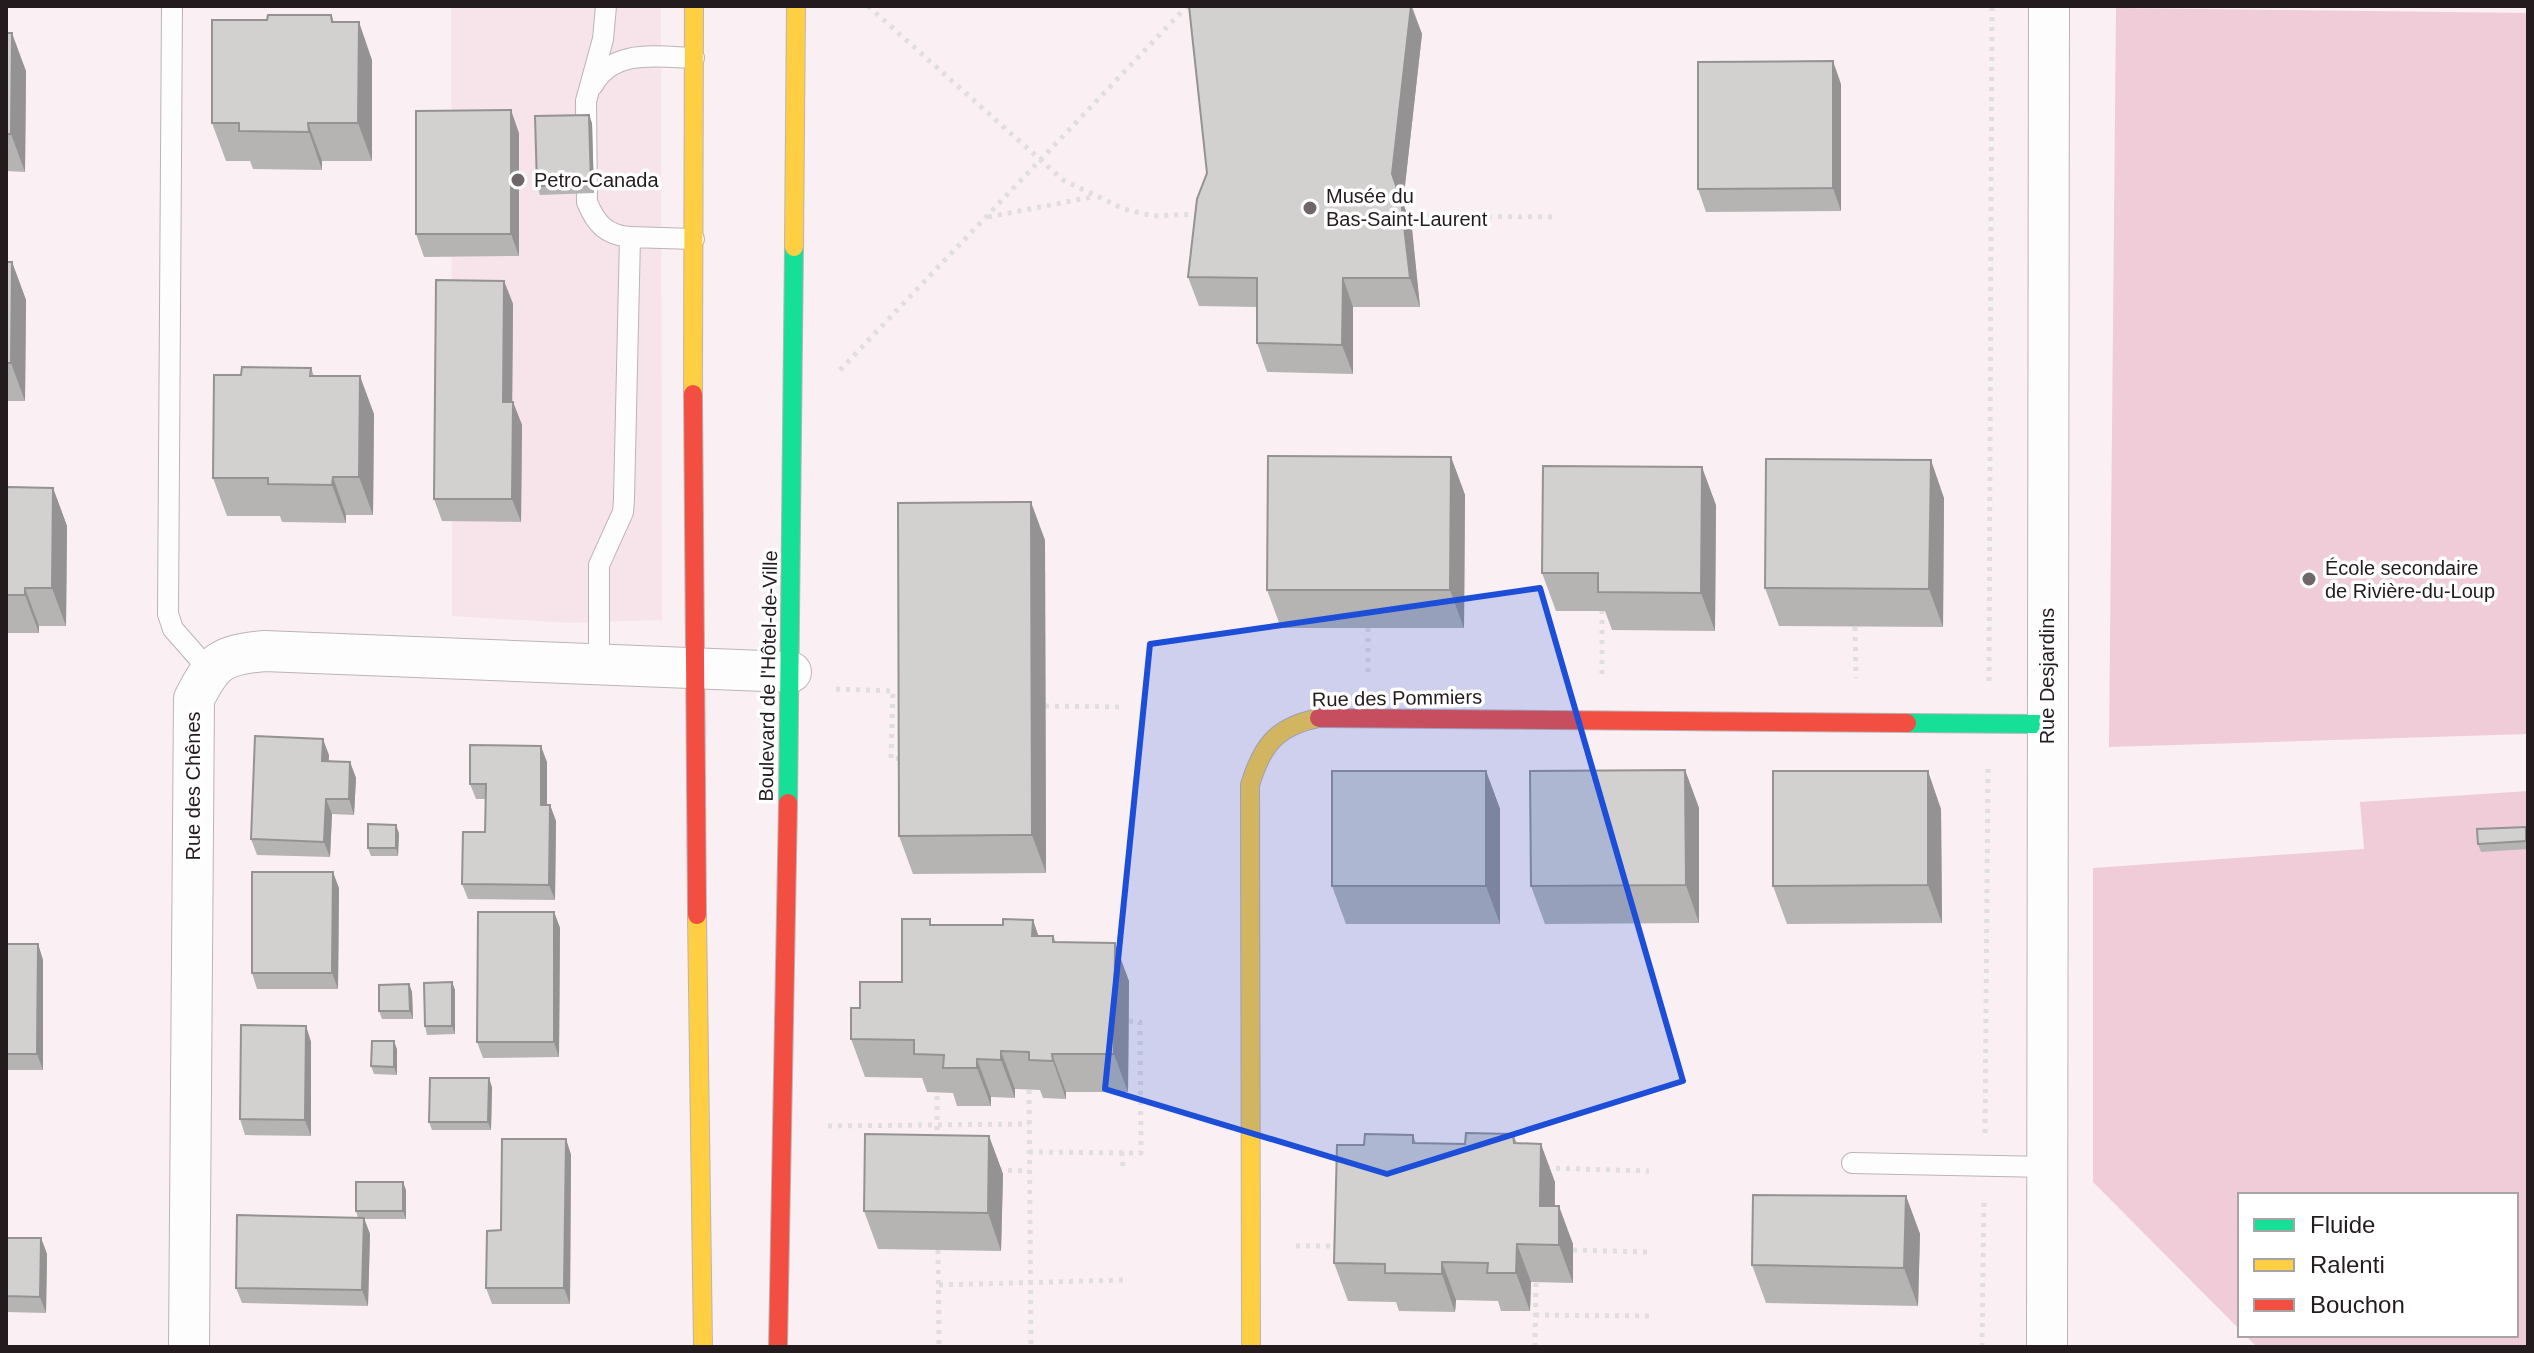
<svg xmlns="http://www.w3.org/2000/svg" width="2534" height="1353" viewBox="0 0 2534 1353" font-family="Arial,sans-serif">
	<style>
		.built { fill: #f7e3ea }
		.green { fill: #f0cbd8 }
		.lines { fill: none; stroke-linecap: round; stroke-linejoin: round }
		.lane-casing { stroke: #bcb3b6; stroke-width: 22 }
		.street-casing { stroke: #bcb3b6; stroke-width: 42 }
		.fast-casing { stroke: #bcb3b6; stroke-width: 20 }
		.slow-casing { stroke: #bcb3b6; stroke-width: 20 }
		.jam-casing { stroke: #bcb3b6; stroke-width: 20 }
		.path { stroke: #e1dedf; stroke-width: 5; stroke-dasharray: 4 6; stroke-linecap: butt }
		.lane { stroke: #fefdfd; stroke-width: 20 }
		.street { stroke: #fefdfd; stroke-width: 40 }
		.fast { stroke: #16e098; stroke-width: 18 }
		.slow { stroke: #ffcf43; stroke-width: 18 }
		.jam { stroke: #f24e42; stroke-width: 18 }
		.wall { fill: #b5b4b3 }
		.shaded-wall { fill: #949292 }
		.building { fill: #d3d1d0; stroke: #949292; stroke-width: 2 }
		.marked { fill: #1d4ed8; fill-opacity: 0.2; stroke: #1d4ed8; stroke-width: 6; stroke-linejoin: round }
		.poi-dot { fill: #6f6669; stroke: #fff; stroke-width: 3 }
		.labels { text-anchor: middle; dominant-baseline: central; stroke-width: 7; stroke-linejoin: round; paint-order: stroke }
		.poi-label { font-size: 20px; fill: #241b1e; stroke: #fff; text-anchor: start }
		.street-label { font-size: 20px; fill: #241b1e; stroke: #fff }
	</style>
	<rect width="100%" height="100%" fill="#faf0f3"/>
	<polygon class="built" points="451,6 661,6 662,620 569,623 452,616"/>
	<g class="green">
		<polygon points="2116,8 2528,13 2528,734 2109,747"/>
		<polygon points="2528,791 2528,1347 2257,1347 2245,1335 2516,1335 2516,1195 2240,1195 2240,1330 2093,1182 2093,868 2364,849 2360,802"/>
	</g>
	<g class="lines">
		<g class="lane-casing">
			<g id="lane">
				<polyline points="172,6 168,614 173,629 209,670"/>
				<path d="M606 6 603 39 586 101 587 202C596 224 606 235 630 237"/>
				<path d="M593 85C613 48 659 57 694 58"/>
				<polyline points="599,664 599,565 623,512 624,499 630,237 694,239"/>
				<polyline points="1852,1163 2047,1167"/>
			</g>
		</g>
		<g class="street-casing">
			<g id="street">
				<path d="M189 1347 194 699C213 661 221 655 264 651L791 672"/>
				<polyline points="2047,1347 2049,6"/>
			</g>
		</g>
		<g class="fast-casing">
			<g id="fast">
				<polyline points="1907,723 2047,724"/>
				<polyline points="788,803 794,247"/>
			</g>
		</g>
		<g class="slow-casing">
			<g id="slow">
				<polyline points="794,247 796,6"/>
				<polyline points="693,394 694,6"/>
				<polyline points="697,915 703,1347"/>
				<path d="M1251 1347 1250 785C1262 745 1277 726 1319 718"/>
			</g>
		</g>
		<g class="jam-casing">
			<g id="jam">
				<polyline points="693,394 697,915"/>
				<polyline points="1319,718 1907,723"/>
				<polyline points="778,1347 788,803"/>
			</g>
		</g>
		<g class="path">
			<polyline points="868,6 1063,180 1124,209 1153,216 1201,214"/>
			<polyline points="1408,216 1558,217"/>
			<polyline points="988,217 1092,197"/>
			<polyline points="840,370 1187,6"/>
			<polyline points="1855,627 1856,678"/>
			<polyline points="1368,628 1368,675"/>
			<polyline points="1602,674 1602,611"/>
			<polyline points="1989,681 1992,6"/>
			<polyline points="836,689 893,691 891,759 904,758"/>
			<polyline points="1045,706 1125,707"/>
			<polyline points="1029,1090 1031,1347"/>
			<polyline points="828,1126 1029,1124"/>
			<polyline points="1985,1133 1988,767"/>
			<polyline points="937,1140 937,1092"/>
			<polyline points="1029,1152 1141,1153 1140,1022 1128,1021"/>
			<polyline points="1122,1152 1123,1168"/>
			<polyline points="1546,1168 1649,1171"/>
			<polyline points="998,1170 1029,1171"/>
			<polyline points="1296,1246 1338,1246"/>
			<polyline points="938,1250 939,1347"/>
			<polyline points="1573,1250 1649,1252"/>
			<polyline points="939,1285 1123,1280"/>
			<polyline points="1535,1315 1650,1316"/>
			<polyline points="1535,1347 1536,1282"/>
			<polyline points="1982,1347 1984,1199"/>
		</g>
		<use href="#lane" class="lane"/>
		<use href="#street" class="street"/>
		<use href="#fast" class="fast"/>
		<use href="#slow" class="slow"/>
		<use href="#jam" class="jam"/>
	</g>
	<g class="wall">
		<polygon points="1189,6 1412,6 1422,34 1403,203 1412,229 1420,307 1353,307 1353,374 1267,372 1257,343 1257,307 1199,306 1188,277 1207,173"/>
		<polygon points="331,15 334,22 372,60 372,161 322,161 322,170 253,169 250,161 226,161 212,123 267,20"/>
		<polygon points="6,33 26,71 25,172 6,171"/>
		<polygon points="1841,84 1841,211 1706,212 1698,189"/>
		<polygon points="592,123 594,193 540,195 537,186"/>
		<polygon points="519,133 519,256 424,257 416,234"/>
		<polygon points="6,262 12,262 26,300 25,401 6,401"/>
		<polygon points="504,281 513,304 512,402 513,402 522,425 521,522 442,521 434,499"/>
		<polygon points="311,368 314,376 374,414 373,515 346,515 346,523 282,522 280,516 227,516 213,478 241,375"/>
		<polygon points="1451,457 1465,495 1464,628 1281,628 1267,590"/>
		<polygon points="6,486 53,488 67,526 66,626 39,626 39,633 6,633"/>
		<polygon points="1944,498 1943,627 1779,626 1765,588"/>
		<polygon points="1716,505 1715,631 1612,630 1605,611 1556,611 1542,573"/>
		<polygon points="1045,540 1046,873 913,874 899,836"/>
		<polygon points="329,755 328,761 350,762 356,778 354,815 332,814 330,857 257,855 251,839"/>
		<polygon points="547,762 547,805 550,805 556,821 555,900 468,899 462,884 485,832 486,799 476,799 470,784"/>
		<polygon points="1685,770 1699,808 1699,923 1545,924 1531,886"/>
		<polygon points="1486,771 1500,809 1500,924 1346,924 1332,886"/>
		<polygon points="1941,809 1942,923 1787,924 1773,886"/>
		<polygon points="2528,832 2528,849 2481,852 2478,844"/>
		<polygon points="399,833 398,856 371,856 368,848"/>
		<polygon points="339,888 338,989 257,989 252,973"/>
		<polygon points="554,912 560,928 559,1057 483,1058 477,1042"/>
		<polygon points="1033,920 1038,936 1053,936 1056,942 1129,981 1128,1092 1066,1092 1066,1099 1043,1098 1040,1090 1015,1089 1015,1098 991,1097 991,1106 957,1106 953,1093 927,1092 922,1078 865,1077 851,1039 860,1008 902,982 932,925 1003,925"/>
		<polygon points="6,944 38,944 43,960 43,1070 6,1070"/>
		<polygon points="452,982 455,990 455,1034 427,1035 425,1026"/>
		<polygon points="409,984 412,992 413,1019 382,1019 379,1011"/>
		<polygon points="306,1026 311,1042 311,1136 245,1135 240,1119"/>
		<polygon points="397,1049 397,1075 374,1074 371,1066"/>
		<polygon points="492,1087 491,1130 432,1130 429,1122"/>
		<polygon points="1513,1134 1517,1143 1555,1182 1555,1206 1573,1244 1573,1283 1531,1282 1530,1311 1501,1311 1498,1301 1456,1300 1455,1312 1399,1311 1396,1302 1348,1301 1334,1263 1364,1145 1413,1135 1416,1143 1465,1144"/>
		<polygon points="989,1136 1003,1174 1001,1251 878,1249 864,1211"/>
		<polygon points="566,1139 571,1155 570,1304 492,1304 486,1288 501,1230"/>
		<polygon points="406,1190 406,1219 364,1219 370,1234 368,1306 242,1303 236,1288 358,1218 356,1211"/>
		<polygon points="1906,1196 1920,1234 1918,1306 1766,1303 1752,1265"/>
		<polygon points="6,1238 41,1238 47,1254 46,1313 6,1312"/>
	</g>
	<g class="shaded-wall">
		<polygon points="1411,6 1422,34 1403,203 1412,229 1420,307 1410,278 1392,174"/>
		<polygon points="359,22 372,60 372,161 358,123"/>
		<polygon points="12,33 26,71 25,172 11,134"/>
		<polygon points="1833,61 1841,84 1841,211 1833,188"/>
		<polygon points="511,110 519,133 519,256 511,234"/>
		<polygon points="589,115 592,123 594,193 591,185"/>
		<polygon points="308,123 322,161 322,170 309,132"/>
		<polygon points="12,262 26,300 25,401 11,363"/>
		<polygon points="1343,278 1353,307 1353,374 1342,345"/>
		<polygon points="504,281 513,304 512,425 503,402"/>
		<polygon points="360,376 374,414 373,515 359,477"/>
		<polygon points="513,402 522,425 521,522 512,499"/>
		<polygon points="1451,457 1465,495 1464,628 1450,590"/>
		<polygon points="1931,460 1944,498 1943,627 1929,589"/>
		<polygon points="1702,467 1716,505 1715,631 1701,593"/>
		<polygon points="333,477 346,515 346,523 332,485"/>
		<polygon points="53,488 67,526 66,626 52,588"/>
		<polygon points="1031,502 1045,540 1046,873 1032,835"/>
		<polygon points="25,588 39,626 39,633 25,595"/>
		<polygon points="323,739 329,755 328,776 322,761"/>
		<polygon points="541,746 547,762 547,821 541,805"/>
		<polygon points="350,762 356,778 354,815 349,799"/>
		<polygon points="1685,770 1699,808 1699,923 1686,885"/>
		<polygon points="1486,771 1500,809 1500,924 1486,886"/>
		<polygon points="1928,771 1941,809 1942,923 1928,885"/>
		<polygon points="326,799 332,814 330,857 324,842"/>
		<polygon points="550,805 556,821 555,900 549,885"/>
		<polygon points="396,825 399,833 398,856 396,848"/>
		<polygon points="333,872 339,888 338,989 332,973"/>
		<polygon points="554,912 560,928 559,1057 554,1042"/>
		<polygon points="1033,920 1046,958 1032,936"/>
		<polygon points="1115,943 1129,981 1128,1092 1114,1054"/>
		<polygon points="38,944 43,960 43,1070 37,1054"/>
		<polygon points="452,982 455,990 455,1034 452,1026"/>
		<polygon points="409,984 412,992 413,1019 410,1011"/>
		<polygon points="306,1026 311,1042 311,1136 305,1120"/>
		<polygon points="394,1041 397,1049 397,1075 394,1067"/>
		<polygon points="1001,1051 1015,1089 1015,1098 1001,1060"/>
		<polygon points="1052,1054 1066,1092 1066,1099 1053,1061"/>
		<polygon points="977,1059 991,1097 991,1106 977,1068"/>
		<polygon points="489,1078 492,1087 491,1130 488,1122"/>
		<polygon points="989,1136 1003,1174 1001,1251 988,1213"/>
		<polygon points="566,1139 571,1155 570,1304 564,1288"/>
		<polygon points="1541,1144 1555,1182 1554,1244 1540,1206"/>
		<polygon points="403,1182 406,1190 406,1219 403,1211"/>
		<polygon points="1906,1196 1920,1234 1918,1306 1904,1268"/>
		<polygon points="1559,1206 1573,1244 1573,1283 1559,1245"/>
		<polygon points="364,1218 370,1234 368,1306 362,1290"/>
		<polygon points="41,1238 47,1254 46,1313 40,1297"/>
		<polygon points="1517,1244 1531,1282 1530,1311 1516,1273"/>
		<polygon points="1442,1262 1456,1300 1455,1312 1442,1274"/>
	</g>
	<g class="building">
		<polygon points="1189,6 1411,6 1392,174 1401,200 1410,278 1343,278 1342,345 1257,343 1257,278 1188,277 1197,199 1207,173"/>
		<polygon points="268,15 331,15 332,22 359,22 358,123 308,123 309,132 239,131 239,123 212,123 212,20 267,20"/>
		<polygon points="6,33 12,33 11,134 6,134"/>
		<polygon points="1833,61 1833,188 1698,189 1698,62"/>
		<polygon points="511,110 511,234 416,234 416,111"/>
		<polygon points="589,115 591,185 537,186 535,116"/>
		<polygon points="6,262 12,262 11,363 6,363"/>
		<polygon points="436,280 504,281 503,402 513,402 512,499 434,499"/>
		<polygon points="242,367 311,368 310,376 360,376 359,477 333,477 332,485 268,484 268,478 213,478 214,375 241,375"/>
		<polygon points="1268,456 1451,457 1450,590 1267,590"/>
		<polygon points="1766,459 1931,460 1929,589 1765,588"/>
		<polygon points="1543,466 1702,467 1701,593 1598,592 1598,573 1542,573"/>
		<polygon points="6,487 53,488 52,588 25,588 25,595 6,595"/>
		<polygon points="1031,502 1032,835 899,836 898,503"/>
		<polygon points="255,736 323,739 322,761 350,762 349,799 326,799 324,842 251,839"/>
		<polygon points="470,745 541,746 541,805 550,805 549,885 462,884 463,832 485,832 486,784 470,784"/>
		<polygon points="1685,770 1686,885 1531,886 1530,771"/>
		<rect x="1332" y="771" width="154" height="115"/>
		<polygon points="1773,771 1928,771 1928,885 1773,886"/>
		<polygon points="368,824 396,825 396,848 368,848"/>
		<polygon points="2526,827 2526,841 2478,844 2477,829"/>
		<polygon points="252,872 333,872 332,973 252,973"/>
		<polygon points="478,912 554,912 554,1042 477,1042"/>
		<polygon points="902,919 930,919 930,925 1003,925 1003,919 1033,920 1032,936 1053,936 1053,942 1115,943 1114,1054 1052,1054 1053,1061 1029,1060 1029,1052 1001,1051 1001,1060 977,1059 977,1068 943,1068 944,1055 914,1054 914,1040 851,1039 851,1008 860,1008 860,982 902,982"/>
		<polygon points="6,944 38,944 37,1054 6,1054"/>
		<polygon points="452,982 452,1026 425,1026 424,983"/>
		<polygon points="409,984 410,1011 379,1011 379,985"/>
		<polygon points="241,1025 306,1026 305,1120 240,1119"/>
		<polygon points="372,1041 394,1041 394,1067 371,1066"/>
		<polygon points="430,1078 489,1078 488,1122 429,1122"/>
		<polygon points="1466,1133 1513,1134 1514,1143 1541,1144 1540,1206 1559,1206 1559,1245 1517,1244 1516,1273 1487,1273 1488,1263 1442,1262 1442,1274 1385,1273 1385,1264 1334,1263 1337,1145 1364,1145 1365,1134 1413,1135 1413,1143 1465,1144"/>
		<polygon points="865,1134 989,1136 988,1213 864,1211"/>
		<polygon points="502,1139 566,1139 564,1288 486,1288 487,1231 501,1230"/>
		<rect x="356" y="1182" width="47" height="29"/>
		<polygon points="1753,1195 1906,1196 1904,1268 1752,1265"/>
		<polygon points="237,1215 364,1218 362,1290 236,1288"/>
		<polygon points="6,1238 41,1238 40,1297 6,1296"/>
	</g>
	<path class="marked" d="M1540 588 1683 1081 1387 1174 1105 1089 1150 644Z"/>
	<g class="poi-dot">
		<circle cx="518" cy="180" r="8"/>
		<circle cx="1310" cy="208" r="8"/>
		<circle cx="2309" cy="579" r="8"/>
	</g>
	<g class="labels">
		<g class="poi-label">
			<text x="534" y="180">Petro-Canada</text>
			<text x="1326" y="196">Musée du<tspan x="1326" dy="23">Bas-Saint-Laurent</tspan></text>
			<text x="2325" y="568">École secondaire<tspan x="2325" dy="23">de Rivière-du-Loup</tspan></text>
		</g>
		<g class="street-label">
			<text transform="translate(768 676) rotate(-89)">Boulevard de l'Hôtel-de-Ville</text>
			<text transform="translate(2047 676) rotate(-90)">Rue Desjardins</text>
			<text transform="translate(1397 698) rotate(-1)">Rue des Pommiers</text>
			<text transform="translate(193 786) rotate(-90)">Rue des Chênes</text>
		</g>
	</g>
	<rect width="2534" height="1353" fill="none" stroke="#241b1e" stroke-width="16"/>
	<rect x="2238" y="1193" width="280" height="144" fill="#ffffff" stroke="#a7a4a5" stroke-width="2"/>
	<rect x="2254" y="1219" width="40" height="12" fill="#16e098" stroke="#a7a4a5" stroke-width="2"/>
	<text x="2310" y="1233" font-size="24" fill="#241b1e">Fluide</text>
	<rect x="2254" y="1259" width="40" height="12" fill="#ffcf43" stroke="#a7a4a5" stroke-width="2"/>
	<text x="2310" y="1273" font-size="24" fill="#241b1e">Ralenti</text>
	<rect x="2254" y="1299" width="40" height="12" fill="#f24e42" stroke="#a7a4a5" stroke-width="2"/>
	<text x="2310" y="1313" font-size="24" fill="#241b1e">Bouchon</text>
</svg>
